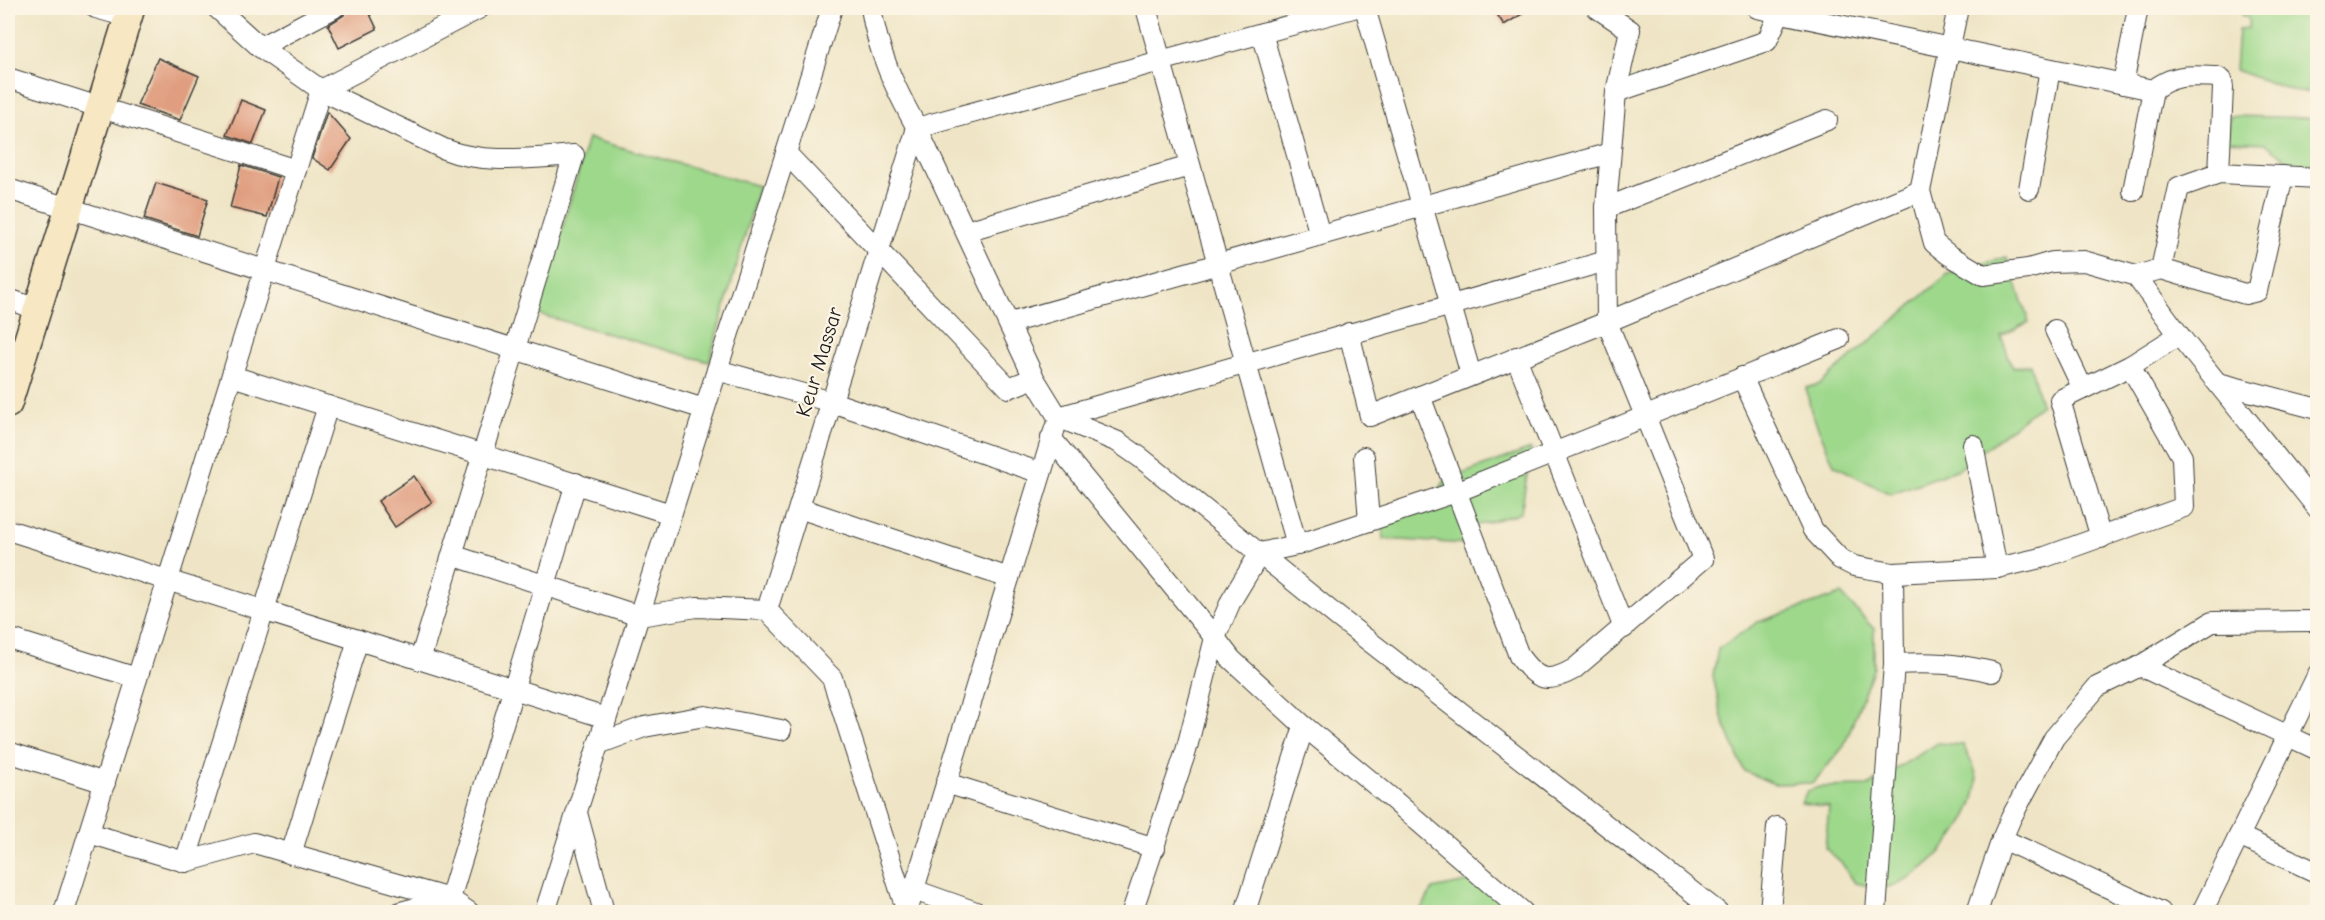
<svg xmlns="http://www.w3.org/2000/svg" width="2325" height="920" viewBox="0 0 2325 920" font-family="'Comic Neue',sans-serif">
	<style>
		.green { fill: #9dd88b; stroke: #5c7a54; stroke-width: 1.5 }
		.building { fill: #e09d7f }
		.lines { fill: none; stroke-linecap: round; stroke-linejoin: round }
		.street-casing { stroke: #3c3a36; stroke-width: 22 }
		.secondary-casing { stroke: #3c3a36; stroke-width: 30 }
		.street { stroke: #fff; stroke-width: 20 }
		.secondary { stroke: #f7e8c3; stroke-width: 27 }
		.labels { text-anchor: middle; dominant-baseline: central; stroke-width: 4.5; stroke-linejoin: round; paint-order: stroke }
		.street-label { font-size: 21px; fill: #1c1c1c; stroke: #fcf5e5 }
	</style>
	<rect width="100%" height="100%" fill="#fcf5e5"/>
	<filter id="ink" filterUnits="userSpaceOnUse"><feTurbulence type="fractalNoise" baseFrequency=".0167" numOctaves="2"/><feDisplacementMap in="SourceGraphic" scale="12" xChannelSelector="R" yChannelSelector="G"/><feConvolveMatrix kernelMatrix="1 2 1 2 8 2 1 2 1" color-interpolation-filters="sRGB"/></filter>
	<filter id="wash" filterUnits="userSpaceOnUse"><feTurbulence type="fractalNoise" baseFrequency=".008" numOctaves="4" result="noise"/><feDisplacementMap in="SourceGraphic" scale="24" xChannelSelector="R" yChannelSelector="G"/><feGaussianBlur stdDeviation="1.35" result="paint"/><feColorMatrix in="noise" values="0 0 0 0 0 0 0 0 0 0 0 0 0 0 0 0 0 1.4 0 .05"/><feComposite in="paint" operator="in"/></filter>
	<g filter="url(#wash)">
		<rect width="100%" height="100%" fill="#efe5c6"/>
		<g class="green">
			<polygon points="2243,8 2317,8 2317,163 2295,166 2265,143 2227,141 2230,116 2314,118 2315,92 2296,92 2235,70 2238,30 2248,29 2248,18 2242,15"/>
			<polygon points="588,138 759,186 709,362 538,314"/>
			<polygon points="2007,257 2029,322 2001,336 2013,368 2030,364 2041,405 1959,469 1890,494 1834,465 1811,411 1806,388 1820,384 1948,274"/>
			<polygon points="1531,449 1521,513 1467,528 1468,544 1383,539 1382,518 1427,511 1445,480"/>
			<polygon points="1841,594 1874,629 1874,667 1844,746 1813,783 1774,784 1744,771 1722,718 1713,676 1718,649 1758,622"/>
			<path d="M1938 743 1963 745C1967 754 1976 768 1977 779 1978 820 1926 878 1887 887 1878 889 1864 884 1855 883L1841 862 1825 848 1829 807 1801 803 1807 791 1819 787 1868 786Z"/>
			<polygon points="1481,879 1528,912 1419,912 1433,889"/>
		</g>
		<g id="blocks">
			<g class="building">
				<polygon points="346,8 367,8 377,29 339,48 328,25 344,15"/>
				<polygon points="1493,8 1532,8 1504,25"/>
				<polygon points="158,58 199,76 180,120 137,105"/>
				<polygon points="241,100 266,110 253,144 227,135"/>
				<polygon points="327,112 351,139 330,170 312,158"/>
				<polygon points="241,165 278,177 267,217 230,208"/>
				<polygon points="156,183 208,199 197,236 144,219"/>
				<polygon points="414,476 432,502 395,527 378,501"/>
			</g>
		</g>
	</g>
	<g filter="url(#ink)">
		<use href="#blocks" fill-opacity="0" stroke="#3c3a36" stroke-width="1.5"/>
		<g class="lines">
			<g class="street-casing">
				<g id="street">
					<polyline points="96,8 128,17"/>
					<path d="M217 8 260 47 321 90 444 149C484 165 532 158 574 155L420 660"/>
					<path d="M871 8C878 53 895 88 917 128L1034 378 1058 417 1118 442 1141 458 1338 617 1718 912"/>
					<polyline points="1146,8 1297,545"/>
					<polyline points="1365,8 1471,375"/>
					<polyline points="1757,8 2153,90"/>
					<polyline points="1958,8 1920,191 1934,243 1949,255 1983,275 2028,269 2052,262 2084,261 2136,276 2161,269 2245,294 2257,291 2283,176"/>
					<polyline points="1262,33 1320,235"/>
					<polyline points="260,47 334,8"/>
					<polyline points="8,78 296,170"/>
					<polyline points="2123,84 2138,8"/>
					<polyline points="1616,92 1767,41 1780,12"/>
					<polyline points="786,153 1009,388 1034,378"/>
					<polyline points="8,189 704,409"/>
					<polyline points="2029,189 2050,69"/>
					<path d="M2133 191 2153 90C2175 73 2191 76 2217 77L2222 80 2223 88 2219 173"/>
					<polyline points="1606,208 1827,120"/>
					<polyline points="966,231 1190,166"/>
					<polyline points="2161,269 2179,187 2219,173 2318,178"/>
					<polyline points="2136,276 2179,335 2318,509"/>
					<polyline points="8,299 37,309"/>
					<polyline points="1010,323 1610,153"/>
					<polyline points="2055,330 2083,389"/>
					<polyline points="1349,333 1370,416 1607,322 1920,191"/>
					<polyline points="1516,357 1624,628"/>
					<polyline points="717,370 832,402 1041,473"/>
					<polyline points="232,376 671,514"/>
					<polyline points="1742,377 1813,530 1840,559 1854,566 1893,573 1997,568 2045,557 2184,507 2182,457 2130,366"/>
					<polyline points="2218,383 2318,409"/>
					<path d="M1420 396 1519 656C1537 681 1548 684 1574 669L1703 559 1607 322 1606 208 1616 92 1630 30 1597 8"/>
					<polyline points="328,406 185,862 254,843 450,899 469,912"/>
					<polyline points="1058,417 1606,261"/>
					<polyline points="1051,438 1215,638 1231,659 1304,726 1390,797 1523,912"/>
					<polyline points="1973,445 1997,568"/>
					<polyline points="1364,457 1369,521"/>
					<polyline points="799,508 1009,578"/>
					<polyline points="8,530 606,718"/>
					<polyline points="2101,538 2060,400 2130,366 2179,335"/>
					<polyline points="452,555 639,616 697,607 767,610 832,678 907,912"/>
					<polyline points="767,610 917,128 1353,8"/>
					<polyline points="8,638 137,678"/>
					<path d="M1894 664C1931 662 1955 663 1992 672"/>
					<polyline points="2140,666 2318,750"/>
					<polyline points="598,744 644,727 705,716 781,730"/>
					<polyline points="8,752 105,783"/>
					<polyline points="946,783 1155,848"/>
					<polyline points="577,813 604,912"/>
					<polyline points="89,833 185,862"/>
					<polyline points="2239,836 2318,873"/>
					<polyline points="2002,839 2161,912"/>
					<polyline points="291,854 358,640"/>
					<polyline points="914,890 976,912"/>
					<polyline points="450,899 576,483"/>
					<polyline points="64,912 321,90 480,8"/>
					<polyline points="401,912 450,899"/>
					<polyline points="545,912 832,8"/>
					<polyline points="907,912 1055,428"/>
					<polyline points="1132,912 1186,751 1215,638 1231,601 1260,553 1297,545 1456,492 1839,339"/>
					<polyline points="1245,912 1304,726"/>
					<polyline points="1770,912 1777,827"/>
					<polyline points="1876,912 1894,664 1893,573"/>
					<polyline points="1977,912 2002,839 2011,818 2054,738 2097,687 2140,666 2212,622 2318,621"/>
					<polyline points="2202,912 2318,674"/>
				</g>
			</g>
			<g class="secondary-casing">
				<polyline id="secondary" points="8,404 131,8"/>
			</g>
			<use href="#street" class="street"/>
			<use href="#secondary" class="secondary"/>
		</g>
	</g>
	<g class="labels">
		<g class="street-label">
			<text transform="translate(819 362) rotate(-73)">Keur Massar</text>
		</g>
	</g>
	<rect width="2325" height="920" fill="none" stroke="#fcf5e5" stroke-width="30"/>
</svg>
